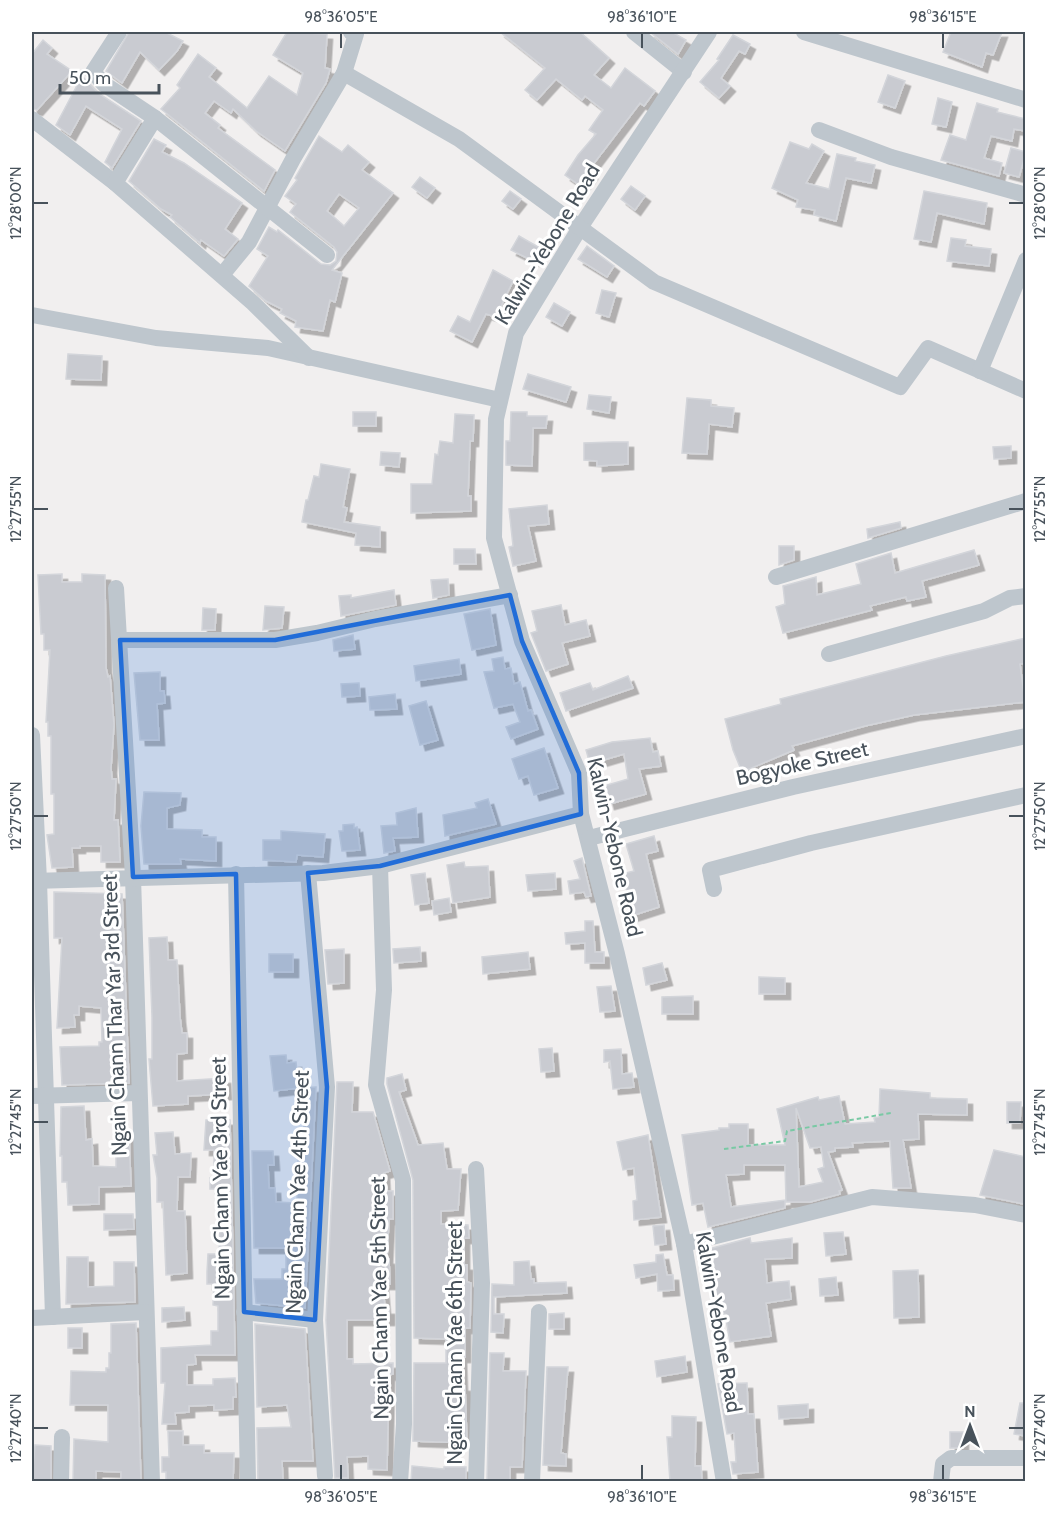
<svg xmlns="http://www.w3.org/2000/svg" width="1057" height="1513" viewBox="0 0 1057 1513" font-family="Cabin,sans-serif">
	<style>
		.building { fill: #c9cbd1; stroke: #d3d5da; stroke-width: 1.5; fill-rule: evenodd; filter: url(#shadow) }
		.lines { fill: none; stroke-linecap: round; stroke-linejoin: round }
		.path { stroke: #79c9a4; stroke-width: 2; stroke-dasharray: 4.5 3; stroke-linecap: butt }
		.minor { stroke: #bec6cd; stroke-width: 16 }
		.marked { fill: #226dd8; fill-opacity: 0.2; stroke: #226dd8; stroke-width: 4.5; stroke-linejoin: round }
		.ticks { fill: none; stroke: #48525b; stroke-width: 2 }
		.labels { text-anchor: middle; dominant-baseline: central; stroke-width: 6; stroke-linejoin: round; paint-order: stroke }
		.street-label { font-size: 21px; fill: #48525b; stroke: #fff }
		.neatline { fill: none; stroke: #48525b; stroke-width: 2 }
		.ticks-label { font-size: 15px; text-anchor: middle; fill: #48525b }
	</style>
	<defs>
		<filter id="shadow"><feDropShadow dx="5.5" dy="5.5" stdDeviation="0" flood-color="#0004"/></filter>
	</defs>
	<rect width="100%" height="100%" fill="#f1efef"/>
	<g class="building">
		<polygon points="129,32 165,32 183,41 177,51 159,70 140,52 122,83 106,71"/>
		<polygon points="287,32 327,34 325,68 330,69 326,83 285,151 256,131 233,109 231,113 214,101 205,113 220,125 218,128 275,170 264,191 161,109 180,88 177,85 198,54 216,68 209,77 247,108 269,76 297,95 303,73 273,55"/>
		<polygon points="500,32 580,32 609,58 594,75 611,88 625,68 655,91 644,106 640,103 588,171 592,174 582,187 565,175 578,155 596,134 589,130 603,110 585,96 582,100 556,79 537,100 525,90 545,68"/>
		<polygon points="650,32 672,32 686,40 678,54"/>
		<polygon points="951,32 1002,32 993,55 986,53 982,67 943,52"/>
		<polygon points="733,35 750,44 745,54 739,51 721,78 730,86 719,98 700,82 719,60 717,59"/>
		<polygon points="43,40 52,48 47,54 72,71 37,110 32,109 32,54"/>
		<polygon points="888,75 905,81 895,108 878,102"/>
		<polygon points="82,76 98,93 141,121 112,168 105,162 122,129 86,106 70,135 56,125"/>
		<polygon points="938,98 952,102 946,127 932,124"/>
		<polygon points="977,103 998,109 997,112 1026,119 1026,131 1014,129 1012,141 991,136 984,158 1002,163 999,176 941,160 950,135 966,140"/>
		<path d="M319 136 342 152 348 145 369 162 362 170 393 193 332 270 342 273 335 302 330 300 323 331 295 327 296 321 280 313 282 309 266 301 249 286 268 256 257 249 269 227 277 232 278 230 321 264 330 265 336 261 337 252 334 247 290 212 296 204 285 196 297 180 295 178ZM339 194 359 208 344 226 327 211Z"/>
		<polygon points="154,139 166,145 162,152 184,163 242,203 225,229 238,239 224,256 201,240 200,243 170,217 172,215 161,209 129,181"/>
		<polygon points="790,142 809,149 812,144 824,151 806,183 829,189 837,154 856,158 855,161 875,165 871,183 846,178 836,221 814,215 815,210 796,207 798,200 772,188"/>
		<polygon points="1011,148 1026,152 1019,177 1004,173"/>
		<polygon points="420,177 435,188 427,198 412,187"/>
		<polygon points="631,186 645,196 635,210 621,199"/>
		<polygon points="510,191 521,199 513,209 502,201"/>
		<polygon points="924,191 987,203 984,224 937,213 931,242 914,239"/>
		<polygon points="519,236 540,248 533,261 511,250"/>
		<polygon points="951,238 966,240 965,246 991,249 989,266 947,261"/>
		<polygon points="587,246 614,266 607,277 578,259"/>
		<polygon points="493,270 513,281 496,317 486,314 472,342 450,331 458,316 470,322"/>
		<polygon points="602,290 616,293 609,317 596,313"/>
		<polygon points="554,303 570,312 562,326 546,317"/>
		<polygon points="68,354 102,356 101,380 66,379"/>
		<polygon points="528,374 571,387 566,402 523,389"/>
		<polygon points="589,395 611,397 609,413 587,409"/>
		<polygon points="687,398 711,400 711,406 734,408 732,427 709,424 707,454 682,453"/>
		<rect x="353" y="412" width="23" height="14"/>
		<polygon points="511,412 527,412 527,416 547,416 546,428 533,428 532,466 506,465 506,441 510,441"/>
		<polygon points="455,414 474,415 473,441 470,441 468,496 471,496 471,511 411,513 411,484 432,484 435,454 438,455 440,441 453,443"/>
		<polygon points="613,442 628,442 628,464 597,466 597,461 584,460 584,443"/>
		<polygon points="1011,446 1011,458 994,459 993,447"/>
		<polygon points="381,452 400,453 399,467 380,465"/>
		<polygon points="321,464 350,469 343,507 347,508 344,522 380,527 380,547 355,545 356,533 302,522 306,500 308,500 314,476 319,477"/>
		<polygon points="547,505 549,524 528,526 536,561 513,566 509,547 513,546 509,509"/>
		<polygon points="900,522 901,528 868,538 867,529"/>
		<polygon points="779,546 794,546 794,560 779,565"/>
		<polygon points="454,549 475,549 476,564 454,564"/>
		<polygon points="974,550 979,565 922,581 926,597 907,601 906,597 870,606 872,610 783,633 776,607 785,604 783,586 816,577 817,595 861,584 856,564 891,553 895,573"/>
		<polygon points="62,574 62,582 82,582 82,574 105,575 106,668 108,677 110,676 114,725 111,768 112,779 116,779 114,820 118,820 120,862 101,862 101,846 80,846 80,848 72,848 73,867 52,868 47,835 54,834 54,794 51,794 51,736 48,736 48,722 46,722 50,650 44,650 44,634 41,634 38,575"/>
		<polygon points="448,579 449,595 433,598 431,580"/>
		<polygon points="394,590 396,605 341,616 339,596 351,595 351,598"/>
		<polygon points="561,605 565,625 586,620 590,636 562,643 568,664 546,671 531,633 537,631 532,611"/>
		<polygon points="265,606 284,607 282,628 263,630"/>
		<polygon points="203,608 216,609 215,630 202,630"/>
		<polygon points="490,609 496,645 472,650 464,614"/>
		<polygon points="353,635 355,649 334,651 333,640"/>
		<polygon points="1026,638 1026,663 1020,664 1025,702 914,715 865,726 792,746 794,750 742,772 733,750 725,719 781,704 780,699 946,656"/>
		<polygon points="503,657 505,669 511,668 514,684 520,682 528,711 531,710 538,729 511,739 506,727 520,722 513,704 494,708 484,672 494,671 492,659"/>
		<polygon points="459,659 461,674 416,681 414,666"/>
		<polygon points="160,672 160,691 164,691 165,703 157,704 159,740 140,740 134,673"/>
		<polygon points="628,676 633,688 566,711 560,693 590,683 593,690"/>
		<polygon points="359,683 360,696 342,697 341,684"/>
		<polygon points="395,694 397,709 370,710 369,697"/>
		<polygon points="426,701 438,740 420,745 409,706"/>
		<polygon points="650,738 653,752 658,751 661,766 639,769 646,794 609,804 604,786 628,779 624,754 590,764 586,750 612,742"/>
		<polygon points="544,748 558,788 534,795 528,776 519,779 512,759"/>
		<polygon points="144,792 181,793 180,805 167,808 167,829 202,830 202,837 216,837 216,861 180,859 181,864 144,864 141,826"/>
		<polygon points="488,799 496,824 445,836 443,815 477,808 475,803"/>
		<polygon points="416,808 418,837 393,838 395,851 384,853 381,826 397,825 396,813"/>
		<polygon points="354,824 354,828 357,827 360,850 342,851 339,831 343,831 343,825"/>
		<polygon points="281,831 325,834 323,857 297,855 296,862 263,860 263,840 281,840"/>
		<polygon points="654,836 658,851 646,854 659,907 628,917 622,900 629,898 622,874 634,871 626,844"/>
		<polygon points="582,858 591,896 586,897 584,892 570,894 568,881 580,879 574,861"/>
		<polygon points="464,862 465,867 488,866 490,897 453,903 447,865"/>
		<polygon points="425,873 429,903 415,905 411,875"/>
		<polygon points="555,873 556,889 528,891 526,875"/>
		<polygon points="54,892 122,894 129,1083 62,1085 60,1047 99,1046 99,1042 102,1042 101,1008 79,1006 79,1015 74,1015 75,1027 57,1028 62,938 54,938"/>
		<polygon points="449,898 451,912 434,915 432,901"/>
		<polygon points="585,921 593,921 595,952 604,952 604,963 585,963 585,943 566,944 565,933 585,931"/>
		<polygon points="167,937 168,960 177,960 180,1017 182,1033 187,1033 187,1053 177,1054 177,1081 225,1078 226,1094 188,1096 188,1104 153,1106 149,1059 152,1059 152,1017 149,938"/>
		<polygon points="420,947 421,961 394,963 393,949"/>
		<polygon points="344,949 344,983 328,984 325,950"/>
		<polygon points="528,952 530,969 483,974 482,957"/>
		<rect x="269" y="954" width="24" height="18"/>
		<polygon points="662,963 667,980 646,985 643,968"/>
		<polygon points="759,977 785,978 785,994 759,994"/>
		<polygon points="611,986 615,1011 600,1012 597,987"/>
		<polygon points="693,996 693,1014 662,1014 662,997"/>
		<polygon points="552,1048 554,1071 541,1072 539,1049"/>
		<polygon points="621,1049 622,1074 632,1073 634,1087 613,1089 610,1061 604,1062 604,1050"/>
		<polygon points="286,1055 287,1063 296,1062 299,1088 274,1091 270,1056"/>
		<polygon points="402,1074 406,1090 399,1092 418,1145 443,1143 447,1169 461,1169 458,1210 441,1211 441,1224 468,1225 469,1238 464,1238 464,1265 467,1265 467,1282 471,1283 470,1328 465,1328 465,1357 461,1357 462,1386 465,1386 467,1443 413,1441 414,1363 446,1363 446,1339 414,1338 413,1180 387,1084 387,1078"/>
		<polygon points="337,1082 353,1082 352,1112 373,1112 390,1171 384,1173 385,1191 393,1191 393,1219 389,1219 387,1259 389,1259 390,1284 383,1284 385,1309 389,1309 389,1320 347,1320 347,1359 353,1359 353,1364 393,1363 393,1374 389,1375 387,1470 368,1469 368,1456 347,1457 348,1478 335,1478 326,1320"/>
		<polygon points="316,1087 305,1308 256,1303 254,1279 282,1279 282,1269 286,1269 286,1248 254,1248 252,1151 273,1151 274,1165 268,1165 269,1188 275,1188 276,1202 297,1203 299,1128 304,1128 300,1088"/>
		<path d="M880 1089 930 1093V1098L967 1099V1115L918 1114 919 1139 903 1140 911 1188H893L890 1141 868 1142 852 1143 853 1147 835 1148V1151L828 1152 842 1190 839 1191 840 1194 810 1202H786L785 1165H744V1174L726 1175 731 1207 785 1200V1208L708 1227 703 1203 692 1205 682 1135 719 1130V1128H729V1124H748V1145H785L777 1109 818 1097 819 1100 839 1096 845 1124 875 1122 874 1118 879 1117ZM796 1108 810 1148 821 1147 824 1167 818 1169 823 1182 799 1187Z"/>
		<polygon points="1007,1102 1021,1102 1020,1123 1007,1123"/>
		<polygon points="84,1106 86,1140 92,1139 93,1166 116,1167 116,1133 129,1133 131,1186 99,1187 99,1204 68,1205 67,1182 62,1182 62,1156 60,1156 61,1107"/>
		<polygon points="206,1120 230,1120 235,1355 195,1355 196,1364 187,1365 187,1385 213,1385 213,1379 235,1378 236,1397 233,1397 233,1409 214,1410 214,1405 189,1406 189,1412 175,1413 176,1424 162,1424 165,1383 161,1383 161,1348 211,1345 211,1331 218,1331 218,1306 213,1305 214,1284 207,1284 207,1272 208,1254 219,1254 221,1189 210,1189 210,1178 214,1178 214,1150 204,1150"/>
		<polygon points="173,1132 175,1154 191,1153 190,1177 178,1177 177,1211 185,1211 187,1273 166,1275 163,1202 157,1202 157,1178 153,1155 157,1155 155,1133"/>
		<polygon points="648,1135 661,1217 634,1220 633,1201 637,1200 634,1168 623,1170 617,1142"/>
		<polygon points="994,1150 1026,1157 1024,1204 980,1195"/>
		<polygon points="104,1214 133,1214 134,1229 104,1230"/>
		<polygon points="664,1225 666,1244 655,1245 653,1226"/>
		<polygon points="843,1232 846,1254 826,1256 824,1233"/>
		<polygon points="750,1238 751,1243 792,1238 792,1258 765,1259 767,1283 789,1281 791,1299 766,1303 771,1336 730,1342 725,1314 718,1315 715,1284 711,1285 708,1265 703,1266 701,1251"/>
		<polygon points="663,1254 667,1275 673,1275 674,1290 658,1291 657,1274 636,1278 634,1265 656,1262 656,1255"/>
		<polygon points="67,1257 88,1257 88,1287 114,1286 114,1262 134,1262 135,1302 66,1304"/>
		<polygon points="529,1261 531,1279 534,1279 534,1283 566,1282 567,1293 494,1297 494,1314 504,1314 503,1333 491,1332 492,1284 514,1285 514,1262"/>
		<polygon points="918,1270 919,1317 894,1318 893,1271"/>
		<polygon points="836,1277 838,1295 820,1296 819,1279"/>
		<polygon points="184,1307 185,1320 162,1322 162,1308"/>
		<polygon points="564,1313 564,1329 549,1329 549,1314"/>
		<polygon points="136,1323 141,1482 121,1482 121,1472 96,1471 96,1482 73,1482 74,1439 108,1442 108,1405 70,1405 71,1371 106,1372 106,1368 109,1368 109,1353 111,1353 111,1324"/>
		<polygon points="255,1324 305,1329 313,1461 282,1461 283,1482 258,1482 257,1428 291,1427 287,1405 257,1407"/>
		<rect x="68" y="1328" width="14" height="20"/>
		<polygon points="490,1353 504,1353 503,1371 526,1371 522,1467 510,1467 510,1482 487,1482"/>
		<polygon points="685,1356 687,1372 657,1377 655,1361"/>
		<polygon points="547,1367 568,1367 561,1453 566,1454 566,1466 543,1465"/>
		<polygon points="747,1383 748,1414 754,1414 758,1472 733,1474 731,1462 736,1462 734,1433 727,1434 718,1384"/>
		<polygon points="1020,1403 1026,1403 1026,1436 1014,1434"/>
		<polygon points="808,1404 808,1417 779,1419 778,1406"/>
		<polygon points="672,1416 696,1417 695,1466 701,1466 702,1482 670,1482 667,1437 672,1437"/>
		<polygon points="168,1431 183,1431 183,1445 204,1445 204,1453 234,1453 233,1482 166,1482 166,1472 162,1472 162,1457 169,1457"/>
		<rect x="950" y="1432" width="13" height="16"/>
		<polygon points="35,1445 51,1446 51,1481 32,1481"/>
		<polygon points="412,1466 444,1469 444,1467 466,1467 466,1482 411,1482"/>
	</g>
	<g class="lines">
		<polyline class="path" points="724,1149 785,1141 787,1131 891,1113"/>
		<g class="minor">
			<polyline points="119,32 93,72 104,84 155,118"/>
			<polyline points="634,32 684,72"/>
			<polyline points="709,32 581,226 516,333 496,419 494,538 522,641 579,773 581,814 617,954 684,1244 724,1482"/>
			<polyline points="804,32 1026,100"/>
			<polyline points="344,73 459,139 654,282 900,387 928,348 1026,391"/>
			<polyline points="32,119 115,183"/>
			<polyline points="819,130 891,157 1026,195"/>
			<polyline points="222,275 249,242 293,159 344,73 356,34 351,32"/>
			<polyline points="32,315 156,338 268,348 500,400"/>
			<polyline points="309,358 253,303 115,183 155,118 327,255"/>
			<polyline points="980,371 1026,260"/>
			<polyline points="776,577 1026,501"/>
			<polyline points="116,588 133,877 152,1482"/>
			<polyline points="120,640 275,640 317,633 375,619 510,595"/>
			<polyline points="829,654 984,611 1010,598 1026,596"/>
			<polyline points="32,735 39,881 53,1317"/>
			<polyline points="589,838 793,787 1026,736"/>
			<polyline points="380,866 384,990 376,1085 403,1180 404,1424 400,1482"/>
			<polyline points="308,873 327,1087 315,1320 325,1476"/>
			<polyline points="236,874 248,1482"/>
			<polyline points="32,881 323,873 380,866 581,814"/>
			<polyline points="714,889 710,870 811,843 1026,795"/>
			<polyline points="32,1096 139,1093"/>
			<polyline points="476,1169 482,1283 476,1482"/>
			<polyline points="684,1244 872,1197 975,1205 1026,1215"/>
			<polyline points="244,1312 315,1320"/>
			<polyline points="32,1318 145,1312"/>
			<polyline points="61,1482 62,1437"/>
			<polyline points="532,1482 539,1312"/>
			<polyline points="941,1482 943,1464 951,1458 1026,1458"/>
		</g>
	</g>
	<path class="marked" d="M510 595 522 641 579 773 581 814 380 866 308 873 327 1087 315 1320 244 1312 236 874 133 877 120 640H275Z"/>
	<path class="ticks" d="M341 33V48M642 33V48M943 33V48M33 203H48M1009 203H1024M33 509H48M1009 509H1024M33 816H48M1009 816H1024M33 1122H48M1009 1122H1024M33 1428H48M1009 1428H1024M341 1465V1480M642 1465V1480M943 1465V1480"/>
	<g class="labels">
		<g class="street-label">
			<text transform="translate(547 244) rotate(-59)">Kalwin-Yebone Road</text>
			<text transform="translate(802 763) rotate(-13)">Bogyoke Street</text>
			<text transform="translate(615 847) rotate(77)">Kalwin-Yebone Road</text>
			<text transform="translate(114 1015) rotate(-92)">Ngain Chann Thar Yar 3rd Street</text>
			<text transform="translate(220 1178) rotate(-91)">Ngain Chann Yae 3rd Street</text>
			<text transform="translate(297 1192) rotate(-88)">Ngain Chann Yae 4th Street</text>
			<text transform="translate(379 1298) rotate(-91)">Ngain Chann Yae 5th Street</text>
			<text transform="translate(719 1322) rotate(80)">Kalwin-Yebone Road</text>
			<text transform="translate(454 1343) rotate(-90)">Ngain Chann Yae 6th Street</text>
		</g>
	</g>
	<rect width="1057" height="1513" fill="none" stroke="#ffffff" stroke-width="66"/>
	<g transform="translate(970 1426)" stroke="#ffffff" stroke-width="4.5" paint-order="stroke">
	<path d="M0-4.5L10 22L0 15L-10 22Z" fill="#48525b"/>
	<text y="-9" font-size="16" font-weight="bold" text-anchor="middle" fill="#48525b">N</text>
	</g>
	<path d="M60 84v9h99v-9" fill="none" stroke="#48525b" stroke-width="3"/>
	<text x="69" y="84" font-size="18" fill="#48525b" stroke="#ffffff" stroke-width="4.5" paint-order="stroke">50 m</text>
	<rect x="33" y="33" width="991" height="1447" class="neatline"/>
	<g class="ticks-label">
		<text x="341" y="22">98°36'05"E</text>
		<text x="642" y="22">98°36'10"E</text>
		<text x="943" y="22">98°36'15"E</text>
		<text transform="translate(16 203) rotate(-90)" y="5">12°28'00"N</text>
		<text transform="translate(1040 203) rotate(-90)" y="5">12°28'00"N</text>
		<text transform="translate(16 509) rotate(-90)" y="5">12°27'55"N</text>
		<text transform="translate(1040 509) rotate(-90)" y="5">12°27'55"N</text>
		<text transform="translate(16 816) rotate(-90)" y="5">12°27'50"N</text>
		<text transform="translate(1040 816) rotate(-90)" y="5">12°27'50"N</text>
		<text transform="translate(16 1122) rotate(-90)" y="5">12°27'45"N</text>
		<text transform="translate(1040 1122) rotate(-90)" y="5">12°27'45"N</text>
		<text transform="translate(16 1428) rotate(-90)" y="5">12°27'40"N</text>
		<text transform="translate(1040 1428) rotate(-90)" y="5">12°27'40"N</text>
		<text x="341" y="1502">98°36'05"E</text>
		<text x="642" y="1502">98°36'10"E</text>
		<text x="943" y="1502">98°36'15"E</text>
	</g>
</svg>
